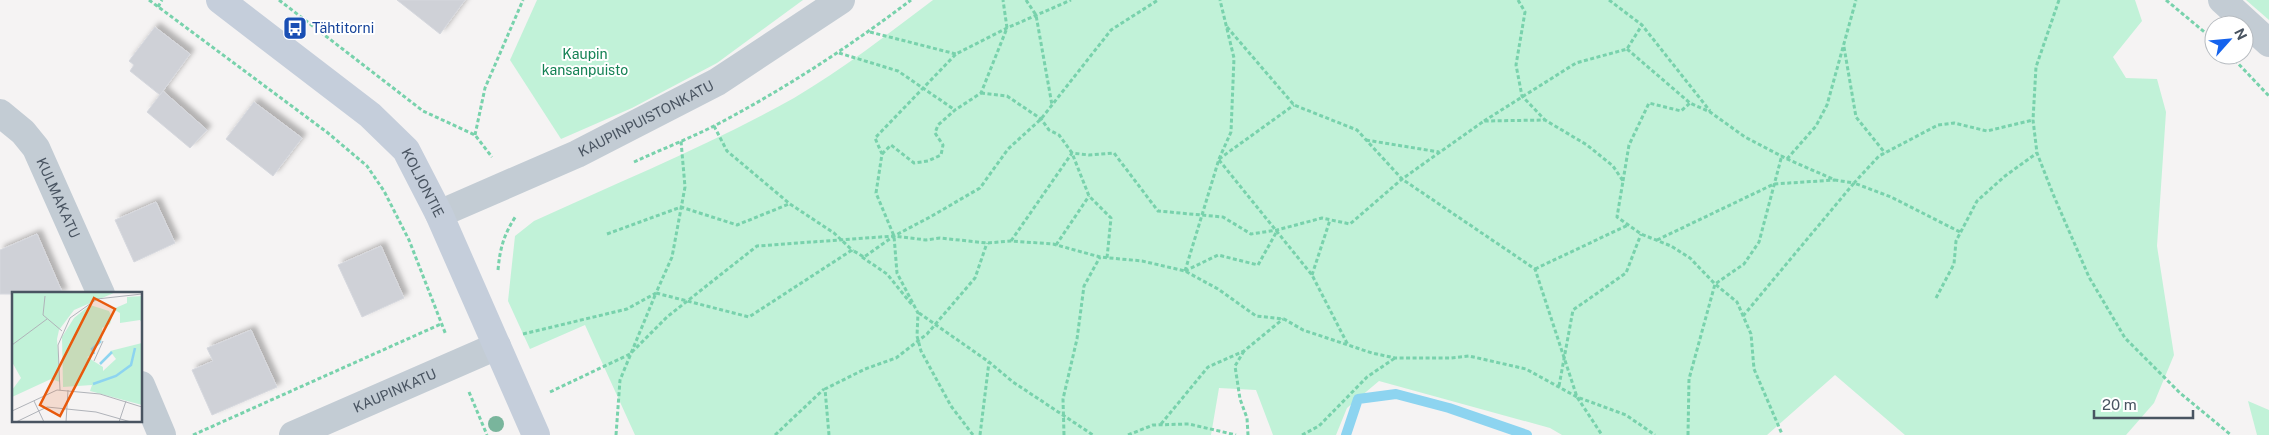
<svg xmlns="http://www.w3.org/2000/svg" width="2269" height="435" viewBox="0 0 2269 435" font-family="'Public Sans',sans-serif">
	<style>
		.green { fill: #c1f2d8 }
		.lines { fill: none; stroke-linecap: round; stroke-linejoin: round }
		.stream { stroke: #8dd4f0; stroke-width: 10 }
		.building { fill: #cfd1d7; stroke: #d6d8de; filter: url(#shadow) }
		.path { stroke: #78d2ac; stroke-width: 3; stroke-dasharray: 4 2.5; stroke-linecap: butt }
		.street { stroke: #c3ccd4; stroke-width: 28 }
		.secondary { stroke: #c5cedb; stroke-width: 28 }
		.tree { fill: #79b59c }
		.labels { text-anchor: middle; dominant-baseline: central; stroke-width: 4; stroke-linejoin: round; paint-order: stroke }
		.transit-label { font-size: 14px; fill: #164399; stroke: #fff; text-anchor: start }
		.park-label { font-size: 14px; fill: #148254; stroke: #fff }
		.street-label { font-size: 14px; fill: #495461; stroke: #fff }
		.inset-river { fill: none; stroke: #8dd4f0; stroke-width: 2.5 }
		.inset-road { fill: none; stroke: #b0b3b9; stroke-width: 1 }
		.view { fill: #e8590c; fill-opacity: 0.15; stroke: #e8590c; stroke-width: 2.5 }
		.inset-edge { fill: none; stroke: #495461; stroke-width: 2.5 }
	</style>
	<defs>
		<filter id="shadow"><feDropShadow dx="4.5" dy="-4.5" stdDeviation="2.5" flood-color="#0004"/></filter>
	</defs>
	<rect width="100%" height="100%" fill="#f5f3f3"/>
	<g class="green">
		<polygon points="537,0 803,0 717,63 632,108 561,139 510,60"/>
		<path d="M933 0H2135L2142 21 2113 57 2126 78 2157 79 2166 112 2157 246 2174 355 2154 403 2126 435H1905L1835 375 1767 435H1562L1550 428 1379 381 1347 408 1336 435H1273L1256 390 1219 388 1211 435H635L585 325 530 349 508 301 515 236 534 221C621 181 710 145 794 98 843 69 888 34 933 0Z"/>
		<polygon points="2246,0 2269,0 2269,20"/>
		<polygon points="2248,401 2269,410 2269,435 2257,435"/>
	</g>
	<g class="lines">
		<polyline class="stream" points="1346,435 1358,399 1396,394 1449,408 1527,435"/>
	</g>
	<g class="building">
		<polygon points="397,0 465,0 440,34"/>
		<polygon points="155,27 190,54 160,95 130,71 134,65 129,61"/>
		<polygon points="163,91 207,130 190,148 147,112"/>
		<polygon points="254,102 302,138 273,176 226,139"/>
		<polygon points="156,202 175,243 134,262 115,220"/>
		<polygon points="37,234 63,294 0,294 0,250"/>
		<polygon points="381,246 404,298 362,317 338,265"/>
		<polygon points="251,330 277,387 212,415 192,370 213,361 207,348"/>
	</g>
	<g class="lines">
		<g class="path">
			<polyline points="149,0 328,133 367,166 384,191 409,240 446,335"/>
			<polyline points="279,0 423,111 475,135 492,157"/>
			<polyline points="1026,0 1036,15 1052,105"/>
			<polyline points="1518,0 1525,12 1516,65 1522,96 1545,120"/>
			<polyline points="1609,0 1642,25 1710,111"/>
			<polyline points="2059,0 2036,67 2033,120 2037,153 2053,194 2089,277 2125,338 2180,393 2231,435"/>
			<polyline points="2166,0 2214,40"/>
			<polyline points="158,7 162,0"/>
			<polyline points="1227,27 1294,105 1357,130 1402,179 1535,269 1577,397 1602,435"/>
			<polyline points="870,32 956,54"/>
			<polyline points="1844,47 1856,117 1885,153"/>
			<polyline points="1627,49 1690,103 1710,112 1745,137 1787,159 1835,180 1854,183 1879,156 1938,125 1954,123 1987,131 2033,120"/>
			<polyline points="839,53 898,71 955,110"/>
			<polyline points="2230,55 2269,96"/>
			<polyline points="981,93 1007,96 1041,119 1049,130 1059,135 1072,153 1089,196 1111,218 1107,258"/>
			<polyline points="1484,121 1576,63 1627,49 1642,25"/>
			<polyline points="714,126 727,151 790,204 834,233 853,251"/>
			<polyline points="475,135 485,88 523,0"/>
			<polyline points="1366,140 1439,152"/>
			<polyline points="882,154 891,145 914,163 928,161 941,155 943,145 935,133 938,125 955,110 981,93 1007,28 1003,0"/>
			<polyline points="1219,159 1294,105"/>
			<polyline points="1787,159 1816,126 1827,105 1856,0"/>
			<polyline points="1219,160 1312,275 1348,345"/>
			<path d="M634 162C660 150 688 139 714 126 783 90 849 47 911 0"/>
			<polyline points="1623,181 1629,145 1649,103 1681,111 1690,103"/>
			<polyline points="607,234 681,207 737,225 789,204"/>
			<polyline points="1657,240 1774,184 1835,180"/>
			<polyline points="1011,241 1072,153 1089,155 1114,153 1158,211 1223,217 1251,234 1277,230 1322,218 1350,224 1402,179 1484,121 1545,120 1587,145 1613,166 1623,181 1617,217 1641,234 1671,246 1690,258 1715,284 1737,302 1751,334 1754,369 1782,434"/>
			<polyline points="1056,245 1089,196"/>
			<polyline points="862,257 887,274 913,306"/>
			<polyline points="1535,269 1628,225"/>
			<path d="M498 270C500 248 504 234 516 216"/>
			<polyline points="1185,271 1219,159 1231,132 1234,58 1220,0"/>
			<polyline points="1185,271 1218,255 1258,265 1277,231"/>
			<polyline points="1312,275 1330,220"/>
			<polyline points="1936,298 1954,264 1956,241 1977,201 2005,176 2037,153"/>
			<polyline points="919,313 989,362 1013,382 1093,435"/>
			<polyline points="1743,316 1854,183 1891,197 1960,232"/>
			<polyline points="523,334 627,309 656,293 672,257 685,187 681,141"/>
			<polyline points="1244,351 1235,366 1240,399 1247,418 1248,435"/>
			<polyline points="1559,386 1573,310 1626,273 1641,234"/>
			<polyline points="469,392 487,435"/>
			<polyline points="550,392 630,354 667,317 757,246 894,236 926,240 940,238 987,243 1011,241 1053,244 1100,257 1142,261 1185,271 1218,289 1256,316 1284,319 1303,330 1372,353 1395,358 1451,358 1469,356 1526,369 1577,397 1626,415 1655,435"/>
			<polyline points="1161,424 1208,367 1244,351 1283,319"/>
			<polyline points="193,435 441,324"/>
			<polyline points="616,435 620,380 656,293 749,317 852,250 864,257 894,236 930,217 980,188 1008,149 1041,119 1111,30 1158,0"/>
			<polyline points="775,435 824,389"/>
			<polyline points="829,435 825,389 865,369 896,358 927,334 975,278 987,243"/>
			<polyline points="973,435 951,406 921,351 917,336 918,313 897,273 894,236 876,193 882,154 875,138 956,54 1007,28 1071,0"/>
			<polyline points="980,435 989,362"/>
			<polyline points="1064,435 1063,399 1077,339 1084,286 1100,257"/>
			<polyline points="1128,435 1153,425 1189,424 1236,435"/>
			<polyline points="1302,435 1319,426 1367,377 1395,358"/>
			<polyline points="1688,435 1689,379 1715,284 1744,264 1759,242 1782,155"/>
		</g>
		<g class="street">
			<polyline points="2222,0 2269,43"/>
			<path id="s1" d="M0 113 23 132 36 148 101 294"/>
			<path id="s2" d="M439 214 577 154 717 82 841 0"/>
			<polyline points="141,385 162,435"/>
			<path id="s3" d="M293 435 497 346"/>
		</g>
		<path class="secondary" id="s4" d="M220 0 370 115 406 150 439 214 536 435"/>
	</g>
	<circle class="tree" cx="496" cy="424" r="8"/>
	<defs>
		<g id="bus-square" transform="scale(1.25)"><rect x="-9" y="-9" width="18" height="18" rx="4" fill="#1a4fb4" stroke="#fff"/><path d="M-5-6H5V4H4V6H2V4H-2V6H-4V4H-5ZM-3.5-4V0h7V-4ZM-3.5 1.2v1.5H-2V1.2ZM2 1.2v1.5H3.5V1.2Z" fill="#fff"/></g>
	</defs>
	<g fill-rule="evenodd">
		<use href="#bus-square" x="295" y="28"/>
	</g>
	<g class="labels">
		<g class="transit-label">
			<text x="312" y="28">Tähtitorni</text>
		</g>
		<g class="park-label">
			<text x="585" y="54">Kaupin<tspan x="585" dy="16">kansanpuisto</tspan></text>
		</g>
		<g class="street-label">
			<text stroke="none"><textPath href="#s2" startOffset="228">KAUPINPUISTONKATU</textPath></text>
			<text stroke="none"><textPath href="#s4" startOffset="276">KOLJONTIE</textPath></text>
			<text stroke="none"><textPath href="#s1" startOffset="105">KULMAKATU</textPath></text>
			<text stroke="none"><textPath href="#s3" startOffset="111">KAUPINKATU</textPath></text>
		</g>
	</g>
	<g transform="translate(12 292)">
		<rect width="130" height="130" fill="#f5f3f3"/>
		<path d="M0 0H130H104L62 18 47 38 45 47 48 90 39 87 0 105V98L9 86 0 70ZM130 4V31L128 28 108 31V21L101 17 115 11V5ZM78 13 97 19 100 25 98 32 90 36V48L79 57 81 63 75 65 91 75V79L104 67 98 59 130 51V113L78 99 80 93 51 95 50 45 62 26Z" fill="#c1f2d8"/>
		<path class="inset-river" d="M82 62 80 57 89 49M88 72 100 60M81 92 104 84 119 73 123 56"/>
		<path class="inset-road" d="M33 4 31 23 50 39M0 53 35 27M82 69 91 49M48 98 46 53 58 26 85 7 130 2M22 109 32 130M0 119 45 98 88 102 130 115M4 130 35 115 84 120 119 130M54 130 56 98M107 130 114 109"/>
		<path class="view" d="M82 6 103 17 48 124 28 113Z"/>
		<rect width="130" height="130" class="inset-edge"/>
	</g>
	<g transform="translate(2229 40) rotate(63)"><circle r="24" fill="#ffffff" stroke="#b6bbc0"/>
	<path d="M0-4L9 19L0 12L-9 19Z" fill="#1563ed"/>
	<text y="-8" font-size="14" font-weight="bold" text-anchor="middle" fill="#495461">N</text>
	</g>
	<path d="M2094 410v8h99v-8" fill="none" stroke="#495461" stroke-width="2.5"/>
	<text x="2102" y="410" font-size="15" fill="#495461" stroke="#ffffff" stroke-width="4" paint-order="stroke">20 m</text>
</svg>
